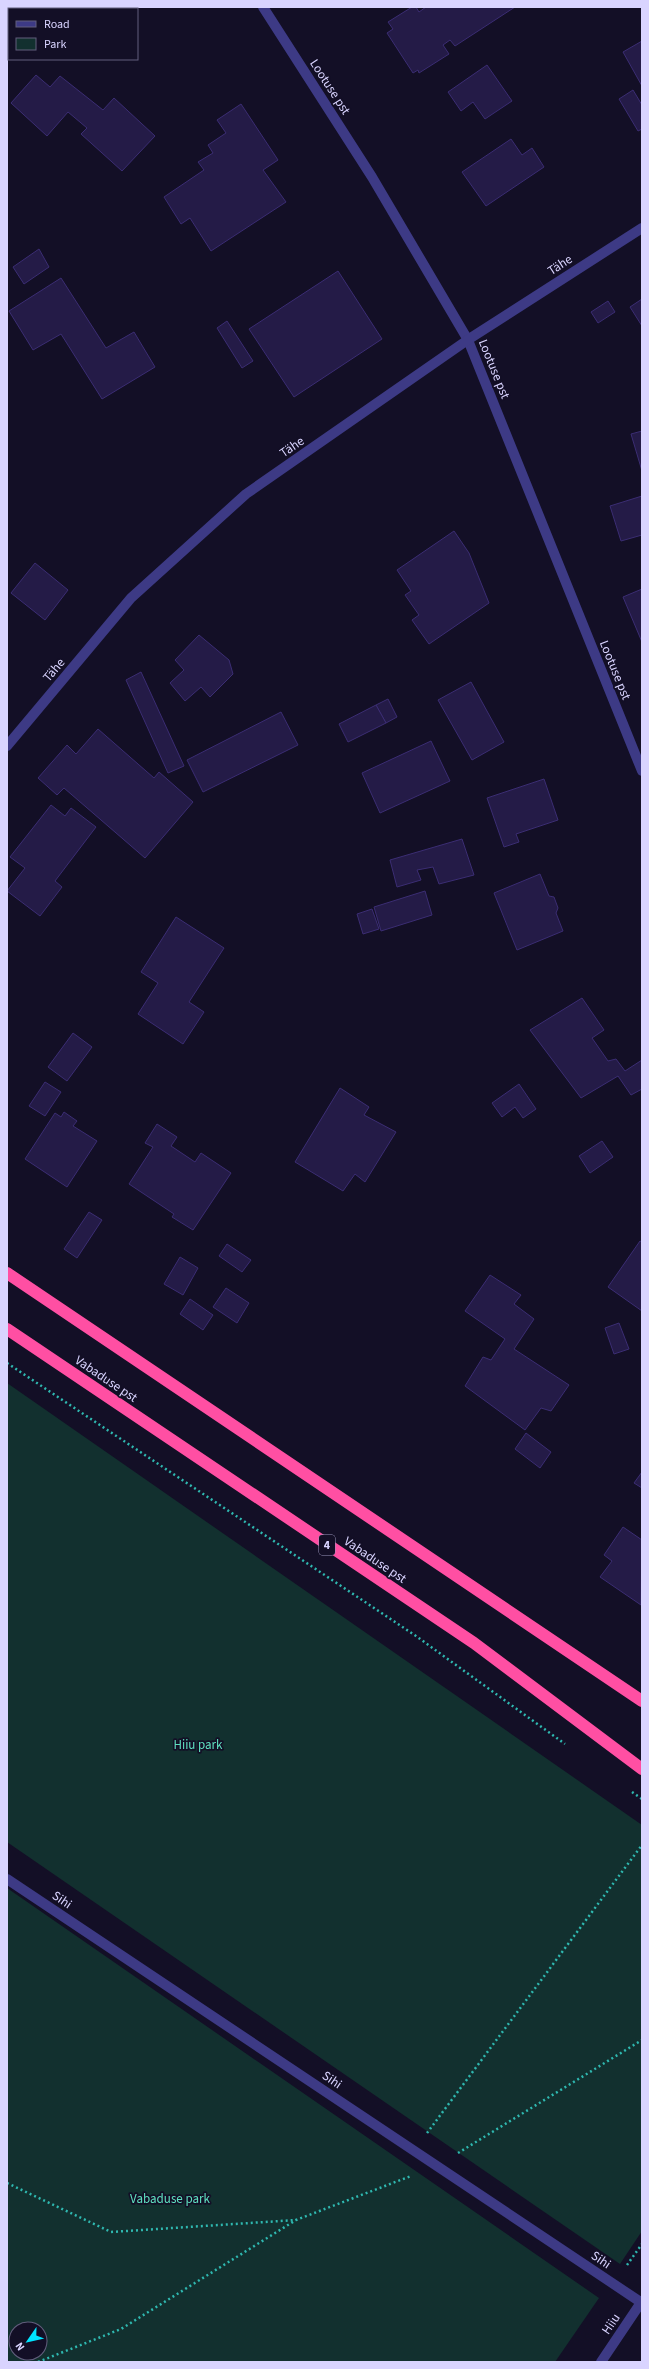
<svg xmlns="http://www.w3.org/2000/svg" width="649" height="2369" viewBox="0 0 649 2369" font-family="'Source Sans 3',sans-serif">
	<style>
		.green { fill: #12302f; fill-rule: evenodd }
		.building { fill: #241b47; stroke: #3b2d73 }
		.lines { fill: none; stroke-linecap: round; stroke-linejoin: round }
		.path { stroke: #2fb8b0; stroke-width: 2.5; stroke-dasharray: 2 3; stroke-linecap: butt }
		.minor { stroke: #3d3a85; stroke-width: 10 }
		.highway { stroke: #ff4fa3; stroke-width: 12 }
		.labels { text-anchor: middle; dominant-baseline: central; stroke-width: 3.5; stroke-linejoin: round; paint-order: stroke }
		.shield { fill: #130f26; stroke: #9e99be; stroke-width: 1 }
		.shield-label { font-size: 12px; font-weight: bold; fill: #d9d4ff }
		.street-label { font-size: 13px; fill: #d9d4ff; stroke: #130f26 }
		.park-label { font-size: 13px; fill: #5fe0c0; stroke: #130f26 }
	</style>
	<rect width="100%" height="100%" fill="#130f26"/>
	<g class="green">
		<polygon points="7,1383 642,1825 642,2231 620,2264 7,1842"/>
		<path d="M7 1888 599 2298 555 2362H7ZM16 2329H40V2353H16Z"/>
	</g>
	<g class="building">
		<polygon points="13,7 71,7 73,8 11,9"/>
		<polygon points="412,7 416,7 419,12 426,7 515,7 455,46 450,40 443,45 449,54 419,73 418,70 413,73 387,33 393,29 388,22"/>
		<polygon points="642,41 642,86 623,52"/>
		<polygon points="487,65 512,101 485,119 473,102 461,111 448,92"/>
		<polygon points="36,75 50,87 60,76 103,110 114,98 155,136 122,171 81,134 87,128 68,112 47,136 11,103"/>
		<polygon points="633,90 642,105 642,129 638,131 619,99"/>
		<polygon points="241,104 278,160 263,170 286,202 211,251 190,218 181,224 164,197 204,170 198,162 213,153 208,145 226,133 217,120"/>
		<polygon points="511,139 522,155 532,148 544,167 486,206 462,172"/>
		<polygon points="39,249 49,267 24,284 13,267"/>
		<polygon points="338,271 382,339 294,397 249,329"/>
		<polygon points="61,278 106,348 134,332 155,367 102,399 61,334 33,350 9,311"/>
		<polygon points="642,299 642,326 630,307"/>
		<polygon points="608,301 615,312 598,323 591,312"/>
		<polygon points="227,321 253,361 242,368 217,328"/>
		<polygon points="642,431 642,471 631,434"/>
		<polygon points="642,496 642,535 621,541 610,506"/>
		<polygon points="454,531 469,553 489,603 429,644 412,620 419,615 405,595 411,591 397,570"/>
		<polygon points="35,563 68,590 45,620 11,593"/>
		<polygon points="642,589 642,642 623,597"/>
		<polygon points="199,635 229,660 233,674 210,697 201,687 185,701 170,683 184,670 175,660"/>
		<polygon points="141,672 184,766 168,773 126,680"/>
		<polygon points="471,682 504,742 472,760 438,700"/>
		<polygon points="388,699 397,717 386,723 376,705"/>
		<polygon points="376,705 386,723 348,742 339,724"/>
		<polygon points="281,712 298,745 203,792 187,760"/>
		<polygon points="98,729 154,778 159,772 193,802 145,858 64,788 57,795 38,778 67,745 76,754"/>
		<polygon points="431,741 450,781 380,813 362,773"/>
		<polygon points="544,779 558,820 516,834 519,842 504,847 487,798"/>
		<polygon points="51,805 65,816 71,808 96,827 55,881 62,887 40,916 7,891 25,868 10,857"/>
		<polygon points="462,839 474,875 439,884 433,867 417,870 421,880 397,887 390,860"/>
		<polygon points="540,874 549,896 554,897 558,908 556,913 563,931 517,950 494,893"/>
		<polygon points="425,891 432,915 381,931 374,907"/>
		<polygon points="372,909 379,929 363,934 357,914"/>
		<polygon points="176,917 224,948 189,1002 204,1012 183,1044 138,1014 158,983 141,972"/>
		<polygon points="582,998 604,1030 592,1038 608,1061 616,1059 625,1071 642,1060 642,1089 631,1095 618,1076 581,1098 530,1030"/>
		<polygon points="73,1033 92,1047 67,1081 48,1067"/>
		<polygon points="45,1082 61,1092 45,1116 29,1106"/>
		<polygon points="519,1084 536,1109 523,1118 515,1107 502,1117 492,1103"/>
		<polygon points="340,1088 369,1107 364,1115 396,1132 365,1182 355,1174 343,1191 295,1162"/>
		<polygon points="64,1112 77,1121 73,1126 97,1141 67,1187 25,1159 55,1113 61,1117"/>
		<polygon points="157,1124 177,1137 171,1146 195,1162 201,1153 231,1173 193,1230 172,1217 174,1214 129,1184 153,1147 145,1143"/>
		<polygon points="602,1141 613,1157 590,1173 579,1156"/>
		<polygon points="89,1212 102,1220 77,1258 64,1249"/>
		<polygon points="640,1241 642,1242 642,1311 608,1287"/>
		<polygon points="227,1244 251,1260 242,1272 219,1256"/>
		<polygon points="180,1257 198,1268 183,1295 164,1284"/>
		<polygon points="490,1275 521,1295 514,1304 534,1319 514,1349 569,1385 551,1411 541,1408 525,1430 465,1386 483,1357 491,1360 505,1339 465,1311"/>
		<polygon points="226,1288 249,1303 237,1323 213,1307"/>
		<polygon points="190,1299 213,1315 203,1330 180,1314"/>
		<polygon points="619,1323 629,1349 614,1354 605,1328"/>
		<polygon points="526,1433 551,1452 540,1468 515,1449"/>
		<polygon points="642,1472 642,1488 634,1483"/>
		<polygon points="623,1527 642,1540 641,1605 600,1577 612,1561 604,1555"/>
	</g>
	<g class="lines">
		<g class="path">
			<polyline points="7,1363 416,1636 565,1744"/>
			<polyline points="632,1792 642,1799"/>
			<polyline points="427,2133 642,1845"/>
			<polyline points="458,2153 642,2040"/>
			<polyline points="7,2183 111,2232 296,2220"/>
			<polyline points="627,2265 642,2244"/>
			<polyline points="38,2362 121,2329 296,2220 411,2176"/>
		</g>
		<g class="minor">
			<polyline points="263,7 372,177 468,340 642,771"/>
			<polyline points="7,746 131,598 246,494 469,339 642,228"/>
			<polyline points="7,1879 642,2303"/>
			<polyline points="601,2362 642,2301"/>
		</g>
		<g class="highway">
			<polyline points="7,1273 642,1701"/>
			<polyline points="7,1329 474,1643 642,1769"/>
		</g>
	</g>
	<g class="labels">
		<rect class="shield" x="319" y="1535" width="16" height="20" rx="3"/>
		<g class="shield-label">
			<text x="327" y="1545">4</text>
		</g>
		<g class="street-label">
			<text transform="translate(330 87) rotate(57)">Lootuse pst</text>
			<text transform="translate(560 265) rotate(-33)">Tähe</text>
			<text transform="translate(494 369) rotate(68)">Lootuse pst</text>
			<text transform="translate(292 447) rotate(-35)">Tähe</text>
			<text transform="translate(54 670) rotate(-50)">Tähe</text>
			<text transform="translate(615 670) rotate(68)">Lootuse pst</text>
			<text transform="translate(106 1379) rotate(34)">Vabaduse pst</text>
			<text transform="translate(375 1560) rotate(34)">Vabaduse pst</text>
			<text transform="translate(62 1900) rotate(34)">Sihi</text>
			<text transform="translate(332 2080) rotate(34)">Sihi</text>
			<text transform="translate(601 2260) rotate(34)">Sihi</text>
			<text transform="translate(611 2324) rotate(-56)">Hiiu</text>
		</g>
		<g class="park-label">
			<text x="198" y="1745">Hiiu park</text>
			<text x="170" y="2199">Vabaduse park</text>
		</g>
	</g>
	<rect width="649" height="2369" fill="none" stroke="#d9d4ff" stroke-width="16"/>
	<rect x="8" y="8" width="130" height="52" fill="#130f26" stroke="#625e7d"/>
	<rect x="16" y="21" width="20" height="6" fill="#3d3a85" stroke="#625e7d"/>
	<text x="44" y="28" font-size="12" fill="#d9d4ff">Road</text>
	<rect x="16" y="38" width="20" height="12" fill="#12302f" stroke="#625e7d"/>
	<text x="44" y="48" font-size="12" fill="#d9d4ff">Park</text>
	<g transform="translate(28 2341) rotate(236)"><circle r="19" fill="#130f26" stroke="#625e7d"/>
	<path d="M0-3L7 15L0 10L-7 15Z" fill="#00e5ff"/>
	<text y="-6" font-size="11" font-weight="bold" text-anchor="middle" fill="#d9d4ff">N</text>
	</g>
</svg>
